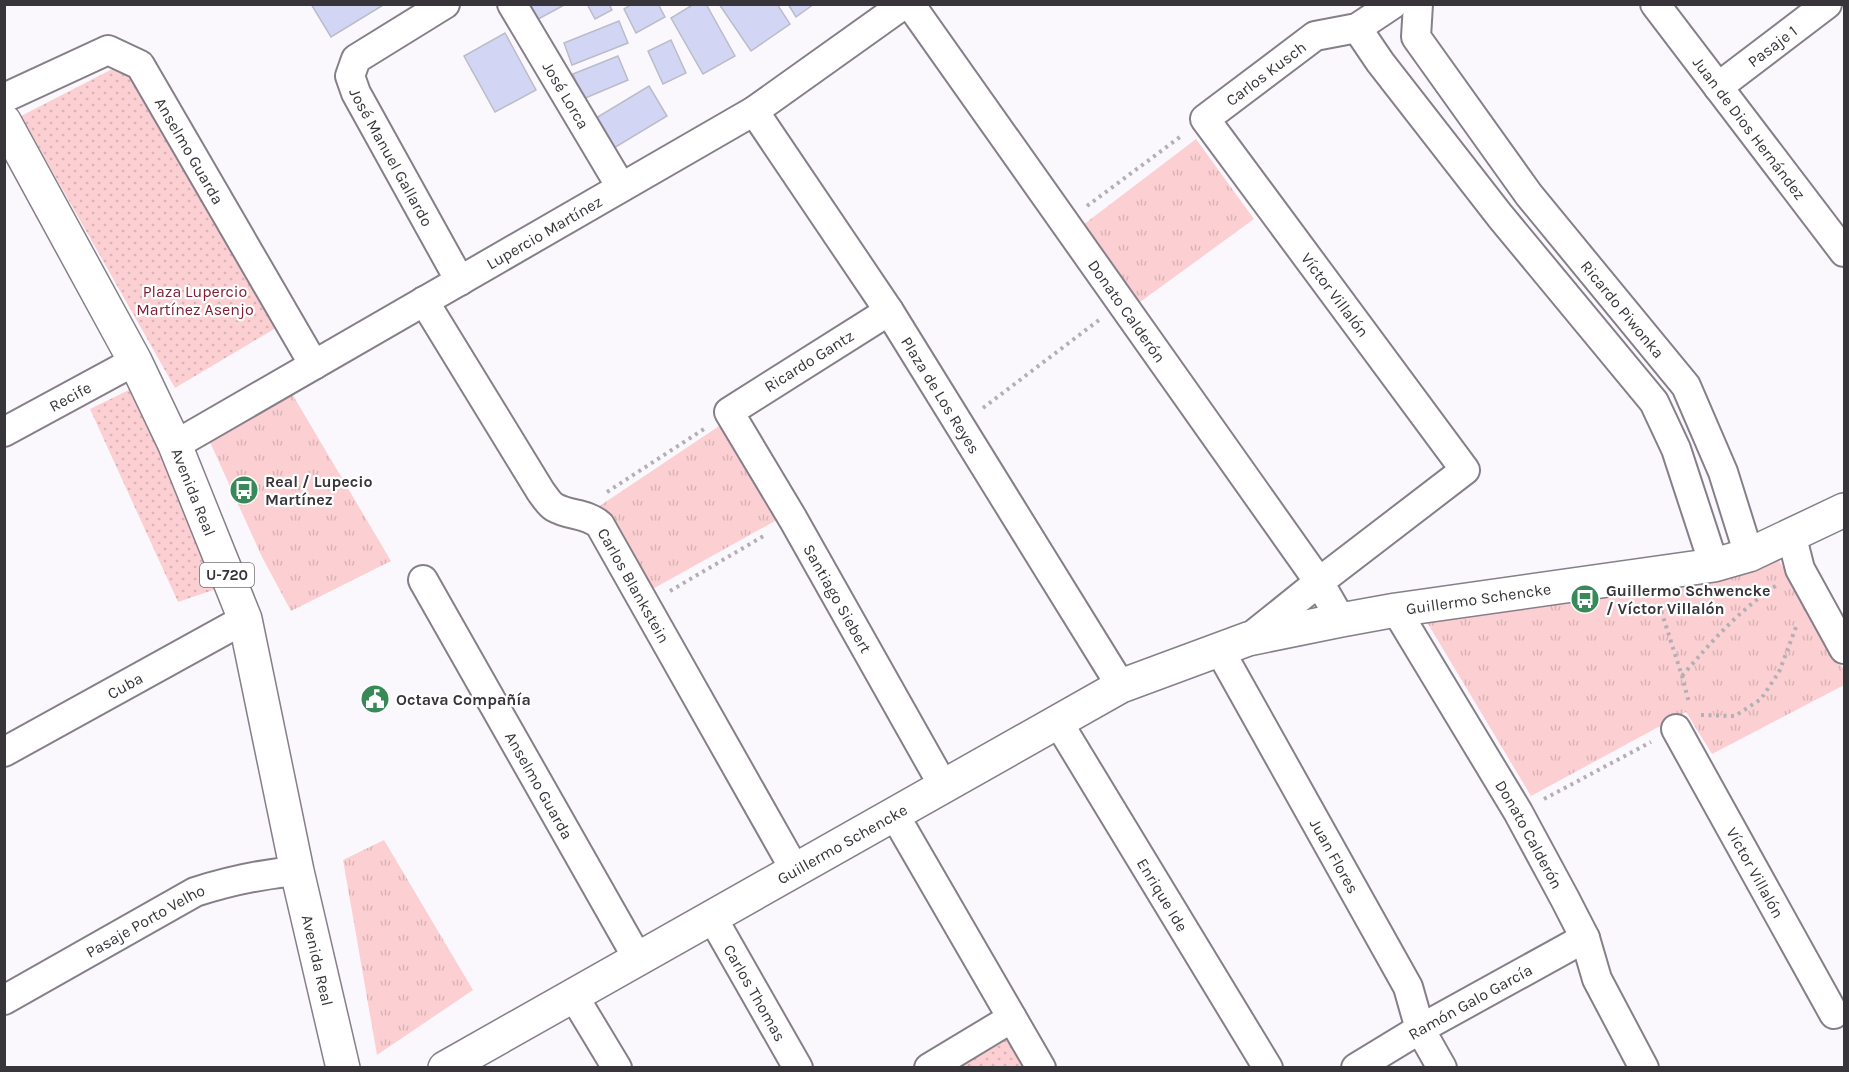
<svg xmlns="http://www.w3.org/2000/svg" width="1849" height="1072" viewBox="0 0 1849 1072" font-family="Karla,sans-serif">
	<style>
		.grass { fill: url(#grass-tufts) }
		.park { fill: url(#park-dots) }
		.building { fill: #d2d5f4; stroke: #babcc9; stroke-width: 1.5 }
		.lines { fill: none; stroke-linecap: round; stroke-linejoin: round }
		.street-casing { stroke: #867f8a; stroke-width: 32 }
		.secondary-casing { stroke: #867f8a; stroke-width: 36 }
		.primary-casing { stroke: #867f8a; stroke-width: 36 }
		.path { stroke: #b3b0b5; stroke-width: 4; stroke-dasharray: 3 4.5; stroke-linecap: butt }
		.street { stroke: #fff; stroke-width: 28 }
		.secondary { stroke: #fff; stroke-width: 33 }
		.primary { stroke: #fff; stroke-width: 33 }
		.labels { text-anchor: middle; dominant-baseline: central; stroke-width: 4.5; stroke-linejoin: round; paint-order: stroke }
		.shield { fill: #fff; stroke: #747275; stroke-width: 1.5 }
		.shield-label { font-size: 15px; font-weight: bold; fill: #38353a }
		.street-label { font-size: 16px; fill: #38353a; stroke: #fff }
		.park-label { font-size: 16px; fill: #821e33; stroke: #fff }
		.poi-label { font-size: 16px; font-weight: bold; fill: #38353a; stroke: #fff; text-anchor: start }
	</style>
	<defs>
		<pattern id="grass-tufts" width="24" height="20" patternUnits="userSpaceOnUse" patternTransform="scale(1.5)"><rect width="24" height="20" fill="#fcd0d2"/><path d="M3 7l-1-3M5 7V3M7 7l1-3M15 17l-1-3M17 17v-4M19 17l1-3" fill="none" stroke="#d9b3b5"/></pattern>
		<pattern id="park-dots" width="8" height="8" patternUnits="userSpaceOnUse" patternTransform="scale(1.5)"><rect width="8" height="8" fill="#fcd0d2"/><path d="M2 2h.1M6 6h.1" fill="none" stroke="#d9b3b5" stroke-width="1.8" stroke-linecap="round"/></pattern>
	</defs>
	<rect width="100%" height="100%" fill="#fbf8fd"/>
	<g class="grass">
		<polygon points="1196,139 1254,219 1136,305 1079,228"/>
		<polygon points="291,392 391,561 291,611 262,557 209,440"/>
		<polygon points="740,412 793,511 649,591 598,507"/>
		<polygon points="1775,554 1844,670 1844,685 1712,754 1686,712 1531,796 1425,619"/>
		<polygon points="384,840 473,990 377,1055 343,860"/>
	</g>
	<g class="park">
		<polygon points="122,64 281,325 175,388 21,116"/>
		<polygon points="135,387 219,588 178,602 90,409"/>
		<polygon points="992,1018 1024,1067 912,1068"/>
	</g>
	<g class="building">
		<polygon points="311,4 385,4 331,37"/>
		<polygon points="521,4 566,4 531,23"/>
		<polygon points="587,4 609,4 612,10 595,19"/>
		<polygon points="632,4 658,4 665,17 636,33 624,9"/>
		<polygon points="694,4 706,4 735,56 703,74 671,18"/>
		<polygon points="719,4 777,4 790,24 751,51"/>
		<polygon points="788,4 814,4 796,17"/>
		<polygon points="619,21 628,43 572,65 564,43"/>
		<polygon points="505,33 536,90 495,112 464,56"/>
		<polygon points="671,40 686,73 663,84 648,51"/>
		<polygon points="618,56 628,80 583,99 573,74"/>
		<polygon points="649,86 667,116 609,151 591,121"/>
	</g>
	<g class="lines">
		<g class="street-casing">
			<g id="street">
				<path id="s1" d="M445 4 356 59 350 76 356 93 460 281"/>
				<path id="s2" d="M512 4 621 187"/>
				<path id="s3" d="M910 4 1319 582 1341 620"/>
				<path id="s4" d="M1418 4 1416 37 1529 195 1686 386 1723 472 1749 555"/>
				<path id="s5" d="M1655 4 1844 252"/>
				<polyline points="1357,28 1380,62 1500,216 1654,402 1676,449 1714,565"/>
				<path id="s6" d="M1718 87 1827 4"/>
				<path id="s7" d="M4 98 108 50 140 65 314 365"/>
				<path id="s8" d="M754 111 889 311 1121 686"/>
				<path id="s9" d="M424 301 541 492C545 497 549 504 554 507 569 516 587 513 600 525L795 870"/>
				<path id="s10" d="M889 311 729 412 793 519 944 787"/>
				<path id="s11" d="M4 432 135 361"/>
				<path id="s12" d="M175 445 754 111 904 4"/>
				<polyline points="1791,534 1800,569 1844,649"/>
				<path id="s13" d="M423 580 638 959"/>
				<path id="s14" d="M1396 610 1518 812 1565 899 1585 938 1597 979 1644 1068"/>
				<path id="s15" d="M1248 639 1319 582 1465 470 1205 119 1315 36 1357 28 1393 4"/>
				<path id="s16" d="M1219 649 1408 987 1420 1029 1442 1068"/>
				<path id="s17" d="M1058 722 1268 1068"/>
				<path id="s18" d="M1676 729 1834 1014"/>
				<path id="s19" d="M4 752 245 619"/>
				<polyline points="894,814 1041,1068"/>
				<path id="s20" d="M712 917 798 1068"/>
				<polyline points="573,995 617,1068"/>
				<path id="s21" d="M4 1000 195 892C229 881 262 874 297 871"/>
				<polyline points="929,1068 1012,1018"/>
				<path id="s22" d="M1356 1068 1420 1029 1585 938"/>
			</g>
		</g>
		<g class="secondary-casing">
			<g id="secondary">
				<path id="s23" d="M445 1068 1121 686 1248 639 1341 620 1396 610 1714 565 1749 555 1844 510"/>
			</g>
		</g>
		<g class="primary-casing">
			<g id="primary">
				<path id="s24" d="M4 121 135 361 175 445 245 619 297 871 343 1068"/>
			</g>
		</g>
		<g class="path">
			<polyline points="1087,206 1180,137"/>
			<polyline points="983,408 1099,320"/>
			<polyline points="607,492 704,429"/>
			<polyline points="670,591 767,534"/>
			<polyline points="1659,604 1682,676 1689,703"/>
			<path d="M1682 676C1713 640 1737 612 1777 585"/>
			<polyline points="1701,715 1735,716 1761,699 1779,672 1796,627"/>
			<polyline points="1544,799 1651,742"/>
		</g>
		<use href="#street" class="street"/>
		<use href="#secondary" class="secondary"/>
		<use href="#primary" class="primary"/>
	</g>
	<defs>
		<g id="bus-disc" transform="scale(1.5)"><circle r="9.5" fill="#398858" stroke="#fff"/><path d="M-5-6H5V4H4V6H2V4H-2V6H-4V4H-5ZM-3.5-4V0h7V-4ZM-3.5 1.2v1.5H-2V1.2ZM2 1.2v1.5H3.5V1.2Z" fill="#fff"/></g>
		<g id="civic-disc" transform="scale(1.5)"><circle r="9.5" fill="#398858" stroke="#fff"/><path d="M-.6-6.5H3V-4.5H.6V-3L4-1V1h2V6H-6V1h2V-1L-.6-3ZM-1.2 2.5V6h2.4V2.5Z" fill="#fff"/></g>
	</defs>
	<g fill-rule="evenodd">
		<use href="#bus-disc" x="244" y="490"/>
		<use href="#bus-disc" x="1585" y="599"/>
		<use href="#civic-disc" x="375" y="699"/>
	</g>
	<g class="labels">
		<rect class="shield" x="200" y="563" width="54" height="24" rx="4.5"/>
		<g class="shield-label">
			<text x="227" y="575">U-720</text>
		</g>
		<g class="street-label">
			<text stroke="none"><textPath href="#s6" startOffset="68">Pasaje 1</textPath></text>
			<text stroke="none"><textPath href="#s15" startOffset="788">Carlos Kusch</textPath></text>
			<text stroke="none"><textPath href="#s2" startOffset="106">José Lorca</textPath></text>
			<text stroke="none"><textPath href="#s5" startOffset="156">Juan de Dios Hernández</textPath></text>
			<text stroke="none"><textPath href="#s7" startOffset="249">Anselmo Guarda</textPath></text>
			<text stroke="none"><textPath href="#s1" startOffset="214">José Manuel Gallardo</textPath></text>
			<text stroke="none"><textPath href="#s12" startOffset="426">Lupercio Martínez</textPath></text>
			<text transform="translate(1335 295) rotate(53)">Víctor Villalón</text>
			<text stroke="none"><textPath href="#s4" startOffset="375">Ricardo Piwonka</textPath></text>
			<text stroke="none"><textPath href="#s3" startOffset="376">Donato Calderón</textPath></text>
			<text transform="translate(809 361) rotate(-32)">Ricardo Gantz</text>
			<text stroke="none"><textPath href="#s8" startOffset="340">Plaza de Los Reyes</textPath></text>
			<text stroke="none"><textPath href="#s11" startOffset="75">Recife</textPath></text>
			<text stroke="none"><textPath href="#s24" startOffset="417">Avenida Real</textPath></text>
			<text stroke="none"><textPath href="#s9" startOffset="363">Carlos Blankstein</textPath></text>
			<text stroke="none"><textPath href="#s10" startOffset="405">Santiago Siebert</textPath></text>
			<text stroke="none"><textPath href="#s23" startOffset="1146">Guillermo Schencke</textPath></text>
			<text stroke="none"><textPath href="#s19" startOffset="138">Cuba</textPath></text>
			<text stroke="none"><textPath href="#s13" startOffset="236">Anselmo Guarda</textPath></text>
			<text stroke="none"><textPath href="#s14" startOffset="261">Donato Calderón</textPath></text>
			<text stroke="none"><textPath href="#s23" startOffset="456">Guillermo Schencke</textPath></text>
			<text stroke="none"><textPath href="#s16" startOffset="237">Juan Flores</textPath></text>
			<text stroke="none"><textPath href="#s18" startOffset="164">Víctor Villalón</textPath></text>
			<text stroke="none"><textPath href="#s17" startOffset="202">Enrique Ide</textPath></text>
			<text stroke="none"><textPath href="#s21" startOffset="162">Pasaje Porto Velho</textPath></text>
			<text stroke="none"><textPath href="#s24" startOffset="903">Avenida Real</textPath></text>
			<text stroke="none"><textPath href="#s20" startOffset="87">Carlos Thomas</textPath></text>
			<text stroke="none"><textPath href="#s22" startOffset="132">Ramón Galo García</textPath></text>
		</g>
		<g class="park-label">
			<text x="195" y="291">Plaza Lupercio<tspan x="195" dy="18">Martínez Asenjo</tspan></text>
		</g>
		<g class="poi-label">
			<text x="265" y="481">Real / Lupecio<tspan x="265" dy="18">Martínez</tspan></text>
			<text x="1606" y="590">Guillermo Schwencke<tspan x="1606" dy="18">/ Víctor Villalón</tspan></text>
			<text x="396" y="699">Octava Compañía</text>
		</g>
	</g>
	<rect width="1849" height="1072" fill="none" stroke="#38353a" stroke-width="12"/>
</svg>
